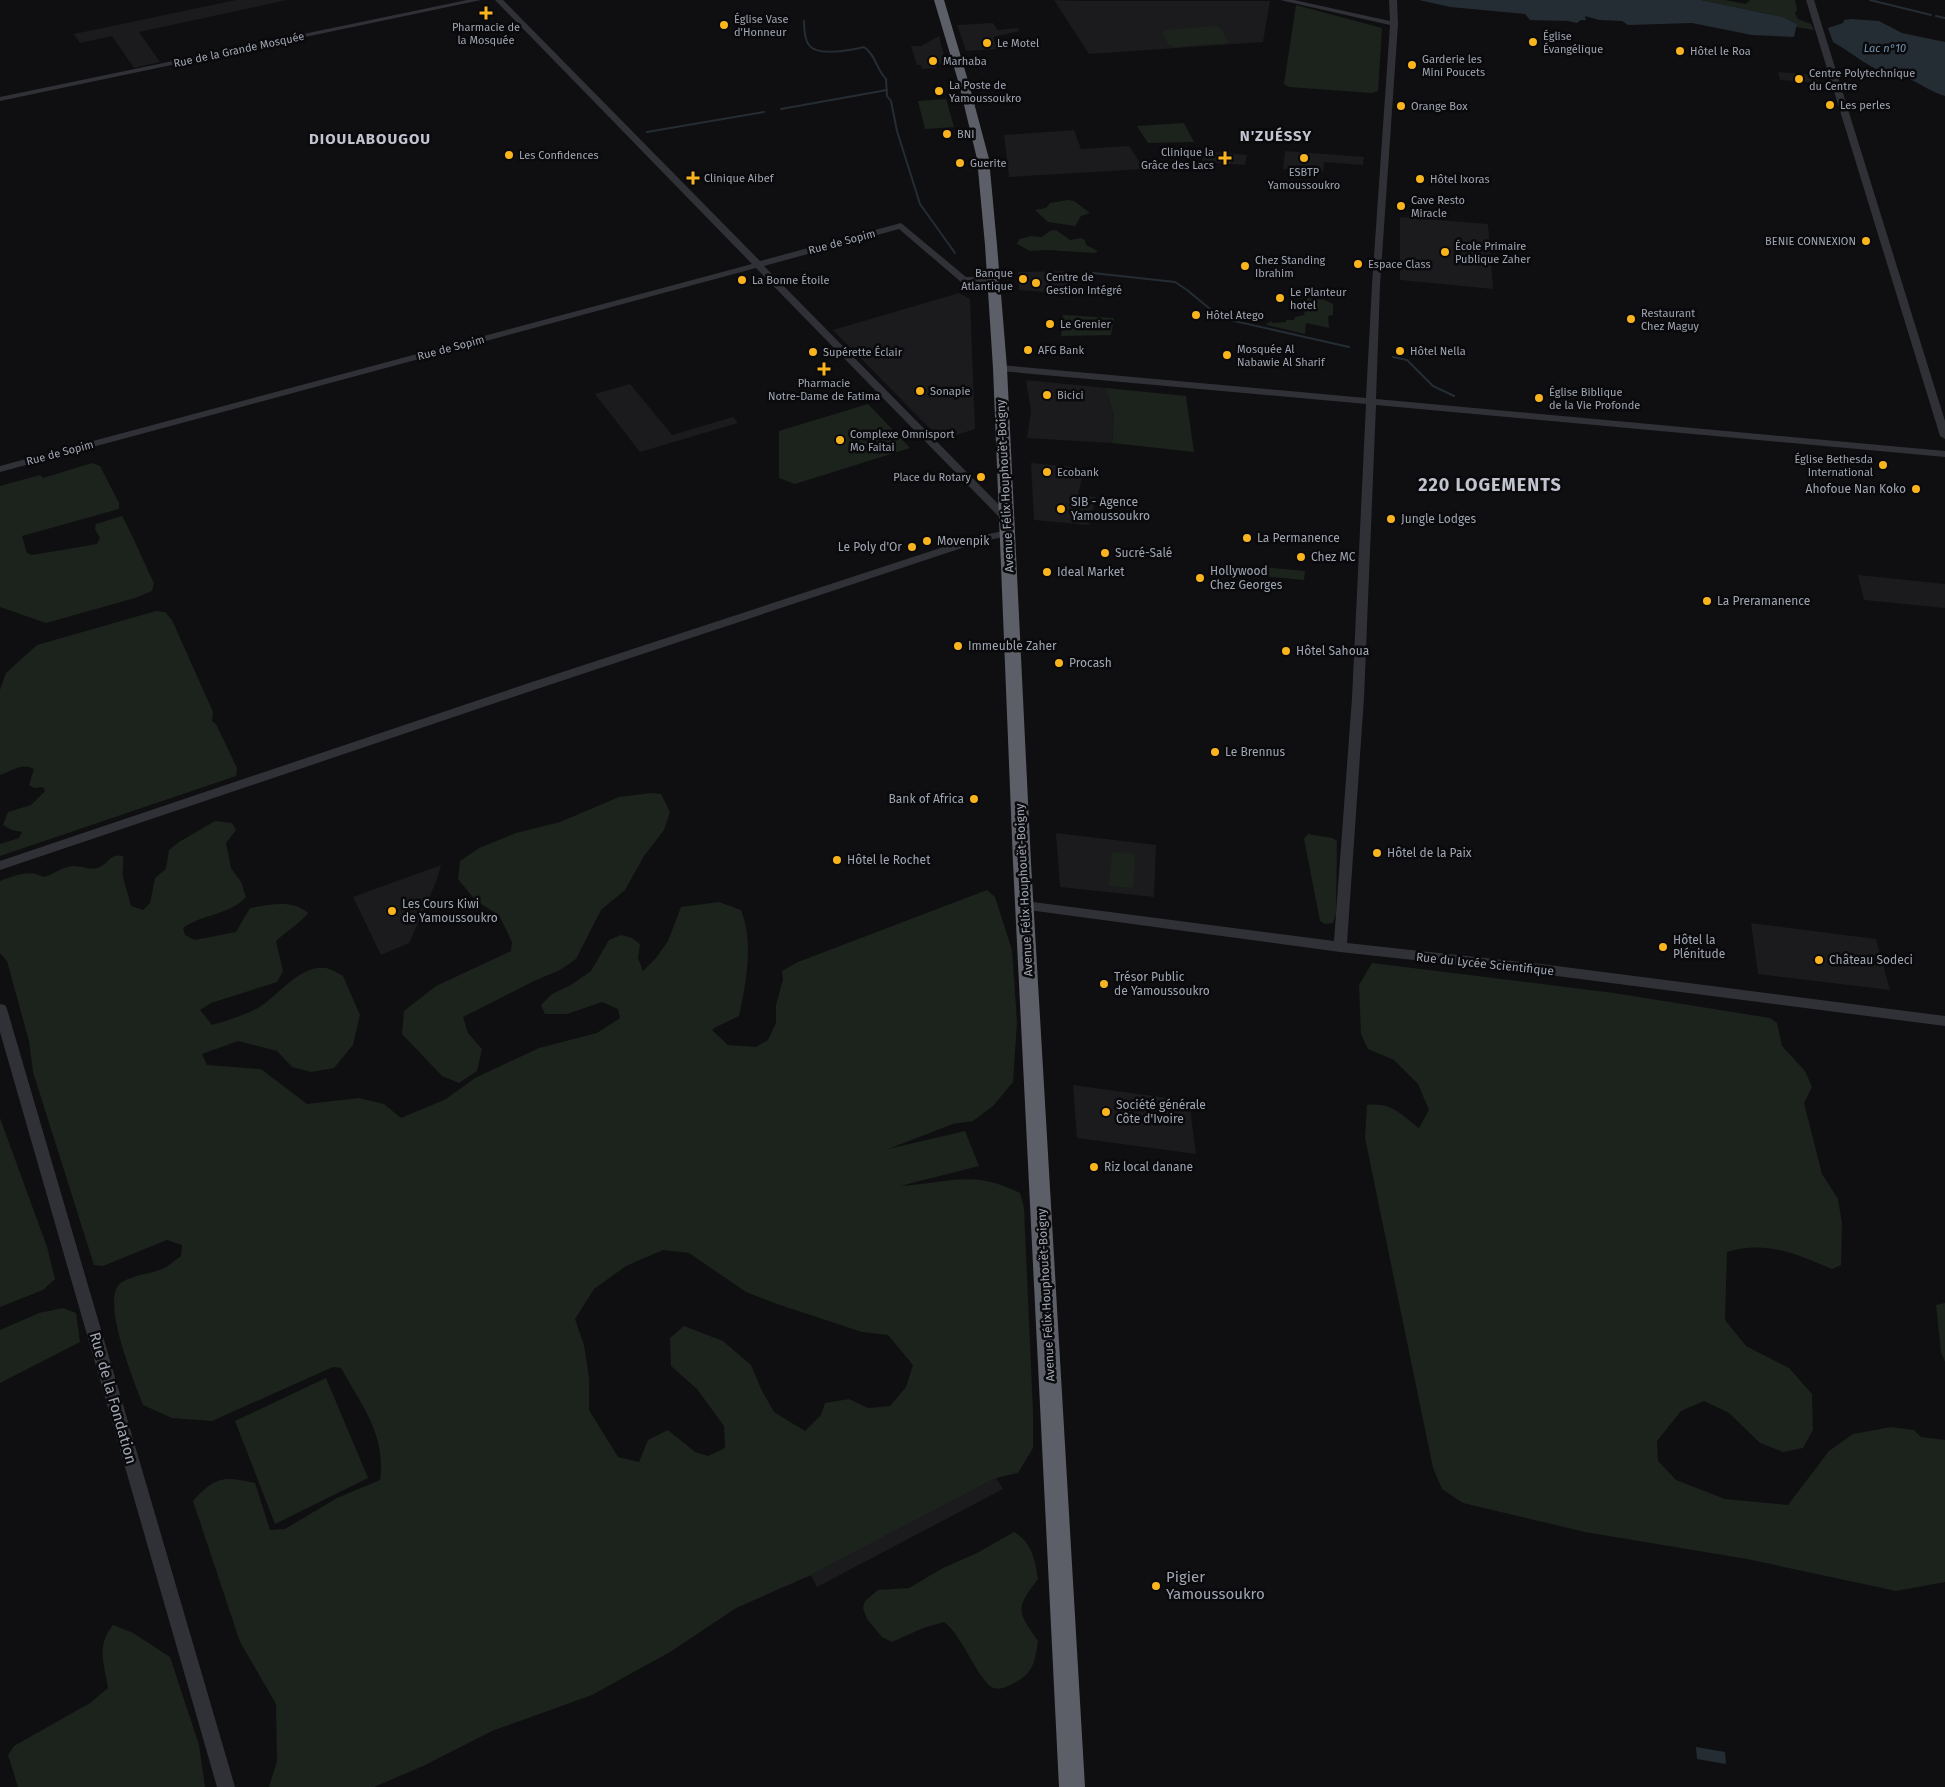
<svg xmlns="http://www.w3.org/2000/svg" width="1945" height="1787" viewBox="0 0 1945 1787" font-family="'Fira Sans',sans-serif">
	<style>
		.built { fill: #1b1b1e }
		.green { fill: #1b231c; fill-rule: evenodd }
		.water { fill: #252d34 }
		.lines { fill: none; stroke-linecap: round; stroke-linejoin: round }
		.stream { stroke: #252d34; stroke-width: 2 }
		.minor { fill: #303136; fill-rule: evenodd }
		.highway { fill: #5c5f67; fill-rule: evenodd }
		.poi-dot { fill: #fab41e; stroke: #0a0a0c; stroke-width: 2 }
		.labels { text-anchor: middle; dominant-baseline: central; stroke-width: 5; stroke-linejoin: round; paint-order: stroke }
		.far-poi-label { font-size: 11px; fill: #9fa5b2; stroke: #0a0a0c; text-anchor: start }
		.far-water-label { font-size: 11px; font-style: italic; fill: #7493b0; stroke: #0a0a0c }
		.far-street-label { font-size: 11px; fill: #9fa5b2; stroke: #0a0a0c }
		.street-label { font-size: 12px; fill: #9fa5b2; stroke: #0a0a0c }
		.poi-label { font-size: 12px; fill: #9fa5b2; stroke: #0a0a0c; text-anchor: start }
		.far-district-label { font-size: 15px; font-weight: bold; letter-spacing: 1px; fill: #c1c4ce; stroke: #0a0a0c }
		.near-street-label { font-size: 15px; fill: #9fa5b2; stroke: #0a0a0c }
		.near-poi-label { font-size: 15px; fill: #9fa5b2; stroke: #0a0a0c; text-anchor: start }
		.district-label { font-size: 18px; font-weight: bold; letter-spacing: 1px; fill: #c1c4ce; stroke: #0a0a0c }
	</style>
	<rect width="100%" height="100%" fill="#0f0f11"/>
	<g class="built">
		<polygon points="236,0 287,0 139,32 160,62 134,68 112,36 80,43 74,34"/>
		<polygon points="1054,0 1079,1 1270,1 1263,42 1089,54"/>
		<polygon points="993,23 998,30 1018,28 1019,31 993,37 997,49 966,51 957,25"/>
		<polygon points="939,36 946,63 935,64 936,68 922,69 921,65 917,65 911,46 921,46"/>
		<polygon points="1778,72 1816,75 1819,83 1780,80"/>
		<polygon points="1074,130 1081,149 1129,146 1144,169 1009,177 1004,135"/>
		<polygon points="1204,151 1247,155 1245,165 1202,162"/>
		<polygon points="1285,151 1364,157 1363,165 1324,162 1323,172 1283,169"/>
		<polygon points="1400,217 1488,224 1493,289 1400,280"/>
		<polygon points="1066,271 1068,288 1067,294 1019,290 1018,272"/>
		<polygon points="959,293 970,299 975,429 941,440 833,330"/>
		<polygon points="1026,380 1106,388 1114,417 1112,443 1027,438 1031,411"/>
		<polygon points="630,384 672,435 733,417 738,423 640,452 595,394"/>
		<polygon points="1031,463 1084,468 1078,495 1096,497 1089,525 1034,520"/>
		<polygon points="1858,575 1945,584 1945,608 1864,600"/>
		<polygon points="1056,833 1156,845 1154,897 1060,887"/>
		<polygon points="441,865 436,882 409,943 381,955 353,897"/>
		<polygon points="1751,923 1876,939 1890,990 1758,974"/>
		<polygon points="1073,1085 1189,1101 1196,1154 1077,1138"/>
		<polygon points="996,1478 1003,1489 817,1587 811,1575"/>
	</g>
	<g class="green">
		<polygon points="1701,0 1725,0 1746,4 1750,0 1795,0 1797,10 1795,13 1798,19 1811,24 1814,30 1796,27 1797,24 1783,17"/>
		<polygon points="1296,5 1382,28 1378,91 1371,93 1289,87 1284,84"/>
		<polygon points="1215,26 1221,29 1228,41 1225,43 1175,47 1169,45 1162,33 1166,30"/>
		<polygon points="946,99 954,127 925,129 918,101"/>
		<polygon points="1184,123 1194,142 1148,143 1137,126"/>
		<polygon points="1068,200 1074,201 1090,213 1081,216 1075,226 1048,222 1035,210 1046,208 1050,203"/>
		<polygon points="1056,230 1070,240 1081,238 1085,240 1086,245 1098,251 1094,253 1047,250 1030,251 1017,244 1019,239 1031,236 1042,237 1050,231"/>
		<polygon points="1307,298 1325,300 1333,304 1333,315 1328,316 1329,328 1306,323 1305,334 1267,325 1266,324 1271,321 1272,323 1286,322 1286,320 1294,320 1295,317 1304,315"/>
		<polygon points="1063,315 1114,318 1111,335 1061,336"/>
		<polygon points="1106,388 1186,396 1194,452 1112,443 1114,417"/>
		<polygon points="868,404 910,448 795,484 779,478 779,431"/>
		<path d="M92 463 100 466 119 503V509L22 536 27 553 32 555 97 544 100 538 95 529 96 524 122 516C134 538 143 561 154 583L152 591 135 598 46 623 0 607V486L40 475 43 478Z"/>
		<polygon points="1261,567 1305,571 1304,580 1261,576"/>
		<path d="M156 611 165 612 172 620 213 712 212 721 216 724 237 768 236 776 0 856V844L19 838 22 832 12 830 3 825 8 812 31 805 45 791 43 787 34 788 29 785 34 769C22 762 12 771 0 775V690L6 673 37 645Z"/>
		<polygon points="651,793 661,794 670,812 664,830 644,856 625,890 601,910 576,959 560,970 534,981 463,1017 468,1033 482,1049 477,1071 459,1083 442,1076 402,1034 404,1011 436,986 511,951 512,942 499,915 476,901 458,879 460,861 479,848 516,833 560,822 619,797"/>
		<path d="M215 821 232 823 236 830 226 843 231 868 241 882 246 897C230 915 202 914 183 928L185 935 195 940 236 932 250 908C270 905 292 899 308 913 300 924 286 931 276 941L283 971 277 982 211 1003 200 1010 212 1025C226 1021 242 1016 256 1009 277 998 299 964 326 968 331 969 338 973 343 976L360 1015 353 1045 334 1068 311 1072 292 1067 277 1051 238 1041 202 1054 207 1065 261 1069 307 1104 359 1098 384 1104 401 1118 446 1099 475 1078 539 1048 597 1033 620 1018 618 1009 602 1002 567 1014H545L541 1005 552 994 571 985 591 971 609 940 621 935 632 938 640 944 638 958 643 971 656 958 668 941 681 907 719 902 741 910C754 942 746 983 739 1016L716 1027 712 1030 728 1045 756 1047 768 1040 776 1023V1005L783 979 782 971 798 962 987 890 995 897 1012 950 1017 1022 1013 1082 993 1106 973 1121 953 1124 888 1149 965 1131 979 1166 900 1186C948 1183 973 1169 1020 1193L1024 1208 1033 1412V1448L1018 1473 996 1478 811 1575 736 1608 670 1652 592 1695 492 1731 423 1766 374 1787H269L277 1761 276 1704 240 1642 193 1501C216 1476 223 1476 255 1483L270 1530 285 1529 337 1498 380 1480C386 1434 362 1406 341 1368L333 1367 212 1421 172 1418 143 1405C135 1383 98 1296 122 1282 134 1275 149 1274 162 1269 168 1267 175 1260 181 1256L182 1245 167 1240 103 1266 94 1265 33 1072 29 1041 7 961 0 953V881C15 876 28 869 43 877 54 875 58 868 73 866 83 866 90 871 100 867 108 863 111 853 123 856 124 864 122 871 123 877 125 887 129 896 131 906L143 910 150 903 155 878 166 869 169 850 179 842ZM663 1250 689 1253 746 1292 777 1304 862 1332 888 1335 913 1365 906 1387 890 1406 868 1408 849 1399 825 1403 821 1415 805 1431 774 1412 762 1391 751 1365 723 1341 684 1326 670 1338 671 1366 697 1389 724 1426 725 1448 708 1456 695 1452 668 1430 648 1440 639 1462 618 1457 589 1410V1378L584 1345 575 1319 594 1289 626 1266Z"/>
		<polygon points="1308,834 1332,838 1337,841 1336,913 1333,923 1325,924 1320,921 1304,839"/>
		<polygon points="1112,852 1135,854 1133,888 1109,886"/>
		<path d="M1372 963 1614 993 1770 1018 1777 1023 1782 1046 1805 1071 1812 1087 1804 1103 1822 1174 1838 1199 1842 1223 1841 1265 1832 1269C1796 1254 1766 1240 1727 1252L1725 1320 1746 1346 1789 1368 1812 1394 1813 1430 1803 1448 1783 1452 1760 1443 1729 1413 1704 1401 1681 1411 1657 1441 1658 1461 1676 1480 1725 1499 1788 1505 1829 1451 1853 1434 1891 1427 1914 1430 1921 1437 1945 1440V1582L1896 1591 1747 1559 1585 1532 1463 1503 1442 1489 1433 1468 1365 1138 1367 1105C1392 1102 1400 1114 1419 1128L1429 1110 1418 1084 1394 1060 1368 1049 1361 1034 1359 985Z"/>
		<polygon points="0,1118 47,1247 55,1279 43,1290 0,1307"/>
		<polygon points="1945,1303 1945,1362 1941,1352 1936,1305"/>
		<polygon points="63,1308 76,1313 80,1342 0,1383 0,1330 39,1313"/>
		<polygon points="326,1378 368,1478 275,1524 235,1421"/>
		<path d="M1014 1532C1032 1543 1035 1559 1038 1579 1015 1609 1017 1611 1038 1641 1035 1661 1034 1672 1016 1682 1009 1686 1002 1690 994 1688 980 1685 962 1634 944 1622L923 1628 892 1642 882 1637 867 1619 863 1608 865 1601 878 1590 909 1588 943 1568 977 1553Z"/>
		<path d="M113 1625 133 1633 170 1657 199 1745 205 1787H18L8 1755 14 1746 90 1703 108 1688C104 1663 96 1646 113 1625Z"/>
	</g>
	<g class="water">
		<polygon points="1419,0 1701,0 1783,17 1797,24 1794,37 1752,35 1692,23 1628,25 1622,21 1599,20 1585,16 1586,20 1581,20 1577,23 1568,21 1530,20 1525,14 1450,7"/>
		<path d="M1851 19 1879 21 1902 33 1945 42V96C1931 92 1919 83 1906 77 1897 73 1886 73 1876 69 1860 61 1848 50 1833 42L1828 28 1843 23 1844 20Z"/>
		<polygon points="1696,1747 1725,1752 1726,1764 1697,1759"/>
	</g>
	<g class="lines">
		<g class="stream">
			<polyline points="1870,0 1931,15"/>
			<polyline points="1936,16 1945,18"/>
			<path d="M804 21C804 28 804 39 809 45 817 57 852 50 864 47 876 55 876 69 886 79L887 96 891 101 897 131 920 204 955 253"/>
			<polyline points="781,109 887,90"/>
			<polyline points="647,132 764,112"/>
			<polyline points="1093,273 1175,282 1187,290 1221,318 1349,347"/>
			<polyline points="1393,357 1407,360 1433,386 1454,396"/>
		</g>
		<g class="minor">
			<polygon points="467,0 481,0 0,101 0,97"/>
			<polygon points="495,0 503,0 760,261 901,223 966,277 997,277 997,281 994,282 961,282 899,229 764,266 1010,516 1010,520 1002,520 756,268 0,472 0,466 752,264"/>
			<polygon points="1280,0 1294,0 1390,21 1389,0 1397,0 1398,24 1380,285 1376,399 1945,451 1945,457 1376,405 1364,698 1347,943 1541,964 1945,1016 1945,1026 1541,974 1340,952 1021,909 1019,906 1021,903 1025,901 1334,941 1352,698 1366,404 1000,371 995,368 1000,365 1366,398 1372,285 1390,25"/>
			<polygon points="1806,0 1814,0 1945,421 1945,439 1940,436"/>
			<polygon points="1008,530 1013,533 1012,535 980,542 540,688 0,870 0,861 532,682 974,537"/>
			<polygon points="0,1004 5,1005 7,1009 235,1787 217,1787 0,1032"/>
		</g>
		<polygon class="highway" points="934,0 944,0 969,84 989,159 997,245 1007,368 1031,863 1085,1787 1059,1787 1013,863 993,368 985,245 977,159 959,84"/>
	</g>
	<g class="poi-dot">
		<path d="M483.5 5.5h5v5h5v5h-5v5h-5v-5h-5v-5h5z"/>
		<circle cx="724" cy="25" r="5"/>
		<circle cx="1533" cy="42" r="5"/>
		<circle cx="987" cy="43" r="5"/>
		<circle cx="1680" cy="51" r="5"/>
		<circle cx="933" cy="61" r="5"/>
		<circle cx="1412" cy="65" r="5"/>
		<circle cx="1799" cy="79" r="5"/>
		<circle cx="939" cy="91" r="5"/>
		<circle cx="1830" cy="105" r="5"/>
		<circle cx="1401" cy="106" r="5"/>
		<circle cx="947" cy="134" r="5"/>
		<circle cx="509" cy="155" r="5"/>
		<path d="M1222.5 150.5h5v5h5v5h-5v5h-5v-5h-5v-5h5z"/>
		<circle cx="1304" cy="158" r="5"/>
		<circle cx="960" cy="163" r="5"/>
		<path d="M690.5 170.5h5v5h5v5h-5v5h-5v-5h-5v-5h5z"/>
		<circle cx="1420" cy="179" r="5"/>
		<circle cx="1401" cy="206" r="5"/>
		<circle cx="1866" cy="241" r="5"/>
		<circle cx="1445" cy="252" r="5"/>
		<circle cx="1358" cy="264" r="5"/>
		<circle cx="1245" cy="266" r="5"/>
		<circle cx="1023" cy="279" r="5"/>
		<circle cx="742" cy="280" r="5"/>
		<circle cx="1036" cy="283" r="5"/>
		<circle cx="1280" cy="298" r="5"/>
		<circle cx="1196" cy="315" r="5"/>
		<circle cx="1631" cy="319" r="5"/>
		<circle cx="1050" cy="324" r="5"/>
		<circle cx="1028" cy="350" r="5"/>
		<circle cx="1400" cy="351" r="5"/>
		<circle cx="813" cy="352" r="5"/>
		<circle cx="1227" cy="355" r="5"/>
		<path d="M821.5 361.5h5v5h5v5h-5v5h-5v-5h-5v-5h5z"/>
		<circle cx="920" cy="391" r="5"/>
		<circle cx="1047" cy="395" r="5"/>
		<circle cx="1539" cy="398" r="5"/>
		<circle cx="840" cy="440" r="5"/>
		<circle cx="1883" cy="465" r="5"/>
		<circle cx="1047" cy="472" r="5"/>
		<circle cx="981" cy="477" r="5"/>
		<circle cx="1916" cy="489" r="5"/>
		<circle cx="1061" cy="509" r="5"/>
		<circle cx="1391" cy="519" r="5"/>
		<circle cx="1247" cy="538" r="5"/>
		<circle cx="927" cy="541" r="5"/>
		<circle cx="912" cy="547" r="5"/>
		<circle cx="1105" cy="553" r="5"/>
		<circle cx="1301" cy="557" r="5"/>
		<circle cx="1047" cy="572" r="5"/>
		<circle cx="1200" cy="578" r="5"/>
		<circle cx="1707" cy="601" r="5"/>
		<circle cx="958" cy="646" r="5"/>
		<circle cx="1286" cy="651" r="5"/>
		<circle cx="1059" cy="663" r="5"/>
		<circle cx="1215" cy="752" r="5"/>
		<circle cx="974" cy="799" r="5"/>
		<circle cx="1377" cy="853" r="5"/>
		<circle cx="837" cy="860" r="5"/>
		<circle cx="392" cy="911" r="5"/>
		<circle cx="1663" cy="947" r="5"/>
		<circle cx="1819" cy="960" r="5"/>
		<circle cx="1104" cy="984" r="5"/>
		<circle cx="1106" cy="1112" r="5"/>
		<circle cx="1094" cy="1167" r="5"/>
		<circle cx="1156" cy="1586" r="5"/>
	</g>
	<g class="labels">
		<g class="far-poi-label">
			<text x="734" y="19">Église Vase<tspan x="734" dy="13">d'Honneur</tspan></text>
			<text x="486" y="27" text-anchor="middle">Pharmacie de<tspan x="486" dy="13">la Mosquée</tspan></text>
			<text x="1543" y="36">Église<tspan x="1543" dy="13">Évangélique</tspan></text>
			<text x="997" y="43">Le Motel</text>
			<text x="1690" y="51">Hôtel le Roa</text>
			<text x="1422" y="59">Garderie les<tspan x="1422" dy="13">Mini Poucets</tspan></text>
			<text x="943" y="61">Marhaba</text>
			<text x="1809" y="73">Centre Polytechnique<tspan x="1809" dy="13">du Centre</tspan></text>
			<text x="949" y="85">La Poste de<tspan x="949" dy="13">Yamoussoukro</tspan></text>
			<text x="1840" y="105">Les perles</text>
			<text x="1411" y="106">Orange Box</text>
			<text x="957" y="134">BNI</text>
			<text x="1214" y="152" text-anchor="end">Clinique la<tspan x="1214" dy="13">Grâce des Lacs</tspan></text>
			<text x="519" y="155">Les Confidences</text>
			<text x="970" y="163">Guerite</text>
			<text x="1304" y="172" text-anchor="middle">ESBTP<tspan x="1304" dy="13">Yamoussoukro</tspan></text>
			<text x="704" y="178">Clinique Aibef</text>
			<text x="1430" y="179">Hôtel Ixoras</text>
			<text x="1411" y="200">Cave Resto<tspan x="1411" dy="13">Miracle</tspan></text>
			<text x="1856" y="241" text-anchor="end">BENIE CONNEXION</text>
			<text x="1455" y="246">École Primaire<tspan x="1455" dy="13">Publique Zaher</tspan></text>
			<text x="1255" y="260">Chez Standing<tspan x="1255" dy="13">Ibrahim</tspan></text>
			<text x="1368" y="264">Espace Class</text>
			<text x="1013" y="273" text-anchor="end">Banque<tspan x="1013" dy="13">Atlantique</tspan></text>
			<text x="1046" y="277">Centre de<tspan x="1046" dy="13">Gestion Intégré</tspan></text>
			<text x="752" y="280">La Bonne Étoile</text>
			<text x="1290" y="292">Le Planteur<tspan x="1290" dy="13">hotel</tspan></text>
			<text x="1641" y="313">Restaurant<tspan x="1641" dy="13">Chez Maguy</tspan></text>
			<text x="1206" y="315">Hôtel Atego</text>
			<text x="1060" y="324">Le Grenier</text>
			<text x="1237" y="349">Mosquée Al<tspan x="1237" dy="13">Nabawie Al Sharif</tspan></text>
			<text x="1038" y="350">AFG Bank</text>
			<text x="1410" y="351">Hôtel Nella</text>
			<text x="823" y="352">Supérette Éclair</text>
			<text x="824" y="383" text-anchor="middle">Pharmacie<tspan x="824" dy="13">Notre-Dame de Fatima</tspan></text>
			<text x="930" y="391">Sonapie</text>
			<text x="1549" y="392">Église Biblique<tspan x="1549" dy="13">de la Vie Profonde</tspan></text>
			<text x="1057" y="395">Bicici</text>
			<text x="850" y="434">Complexe Omnisport<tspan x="850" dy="13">Mo Faitai</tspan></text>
			<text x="1873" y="459" text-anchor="end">Église Bethesda<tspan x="1873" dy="13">International</tspan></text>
			<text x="1057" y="472">Ecobank</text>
			<text x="971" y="477" text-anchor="end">Place du Rotary</text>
		</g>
		<g class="far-water-label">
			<text x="1885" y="48">Lac n°10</text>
		</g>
		<g class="far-street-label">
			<text transform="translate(239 50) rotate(-12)">Rue de la Grande Mosquée</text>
			<text transform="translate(842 242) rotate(-15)">Rue de Sopim</text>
			<text transform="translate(451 348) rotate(-15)">Rue de Sopim</text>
			<text transform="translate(60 453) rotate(-15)">Rue de Sopim</text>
		</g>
		<g class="street-label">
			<text transform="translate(1005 486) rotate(-93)">Avenue Félix Houphouët-Boigny</text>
			<text transform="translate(1024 890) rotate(-93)">Avenue Félix Houphouët-Boigny</text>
			<text transform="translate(1485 964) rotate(6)">Rue du Lycée Scientifique</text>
			<text transform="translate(1046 1295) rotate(-93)">Avenue Félix Houphouët-Boigny</text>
		</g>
		<g class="poi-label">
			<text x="1906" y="489" text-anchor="end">Ahofoue Nan Koko</text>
			<text x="1071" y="502">SIB - Agence<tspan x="1071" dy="14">Yamoussoukro</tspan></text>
			<text x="1401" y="519">Jungle Lodges</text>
			<text x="1257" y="538">La Permanence</text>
			<text x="937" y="541">Movenpik</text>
			<text x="902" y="547" text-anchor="end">Le Poly d'Or</text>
			<text x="1115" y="553">Sucré-Salé</text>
			<text x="1311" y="557">Chez MC</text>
			<text x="1210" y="571">Hollywood<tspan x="1210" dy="14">Chez Georges</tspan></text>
			<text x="1057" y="572">Ideal Market</text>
			<text x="1717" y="601">La Preramanence</text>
			<text x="968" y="646">Immeuble Zaher</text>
			<text x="1296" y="651">Hôtel Sahoua</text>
			<text x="1069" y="663">Procash</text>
			<text x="1225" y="752">Le Brennus</text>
			<text x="964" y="799" text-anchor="end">Bank of Africa</text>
			<text x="1387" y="853">Hôtel de la Paix</text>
			<text x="847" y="860">Hôtel le Rochet</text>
			<text x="402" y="904">Les Cours Kiwi<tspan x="402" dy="14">de Yamoussoukro</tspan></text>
			<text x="1673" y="940">Hôtel la<tspan x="1673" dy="14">Plénitude</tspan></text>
			<text x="1829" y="960">Château Sodeci</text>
			<text x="1114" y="977">Trésor Public<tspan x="1114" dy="14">de Yamoussoukro</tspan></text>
			<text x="1116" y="1105">Société générale<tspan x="1116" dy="14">Côte d'Ivoire</tspan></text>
			<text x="1104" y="1167">Riz local danane</text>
		</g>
		<g class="far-district-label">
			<text x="1276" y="136">N'ZUÉSSY</text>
			<text x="370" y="139">DIOULABOUGOU</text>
		</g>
		<g class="near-street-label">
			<text transform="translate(113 1398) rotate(74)">Rue de la Fondation</text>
		</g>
		<g class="near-poi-label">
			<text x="1166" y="1577">Pigier<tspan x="1166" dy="17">Yamoussoukro</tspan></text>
		</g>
		<g class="district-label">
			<text x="1490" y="485">220 LOGEMENTS</text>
		</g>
	</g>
</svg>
